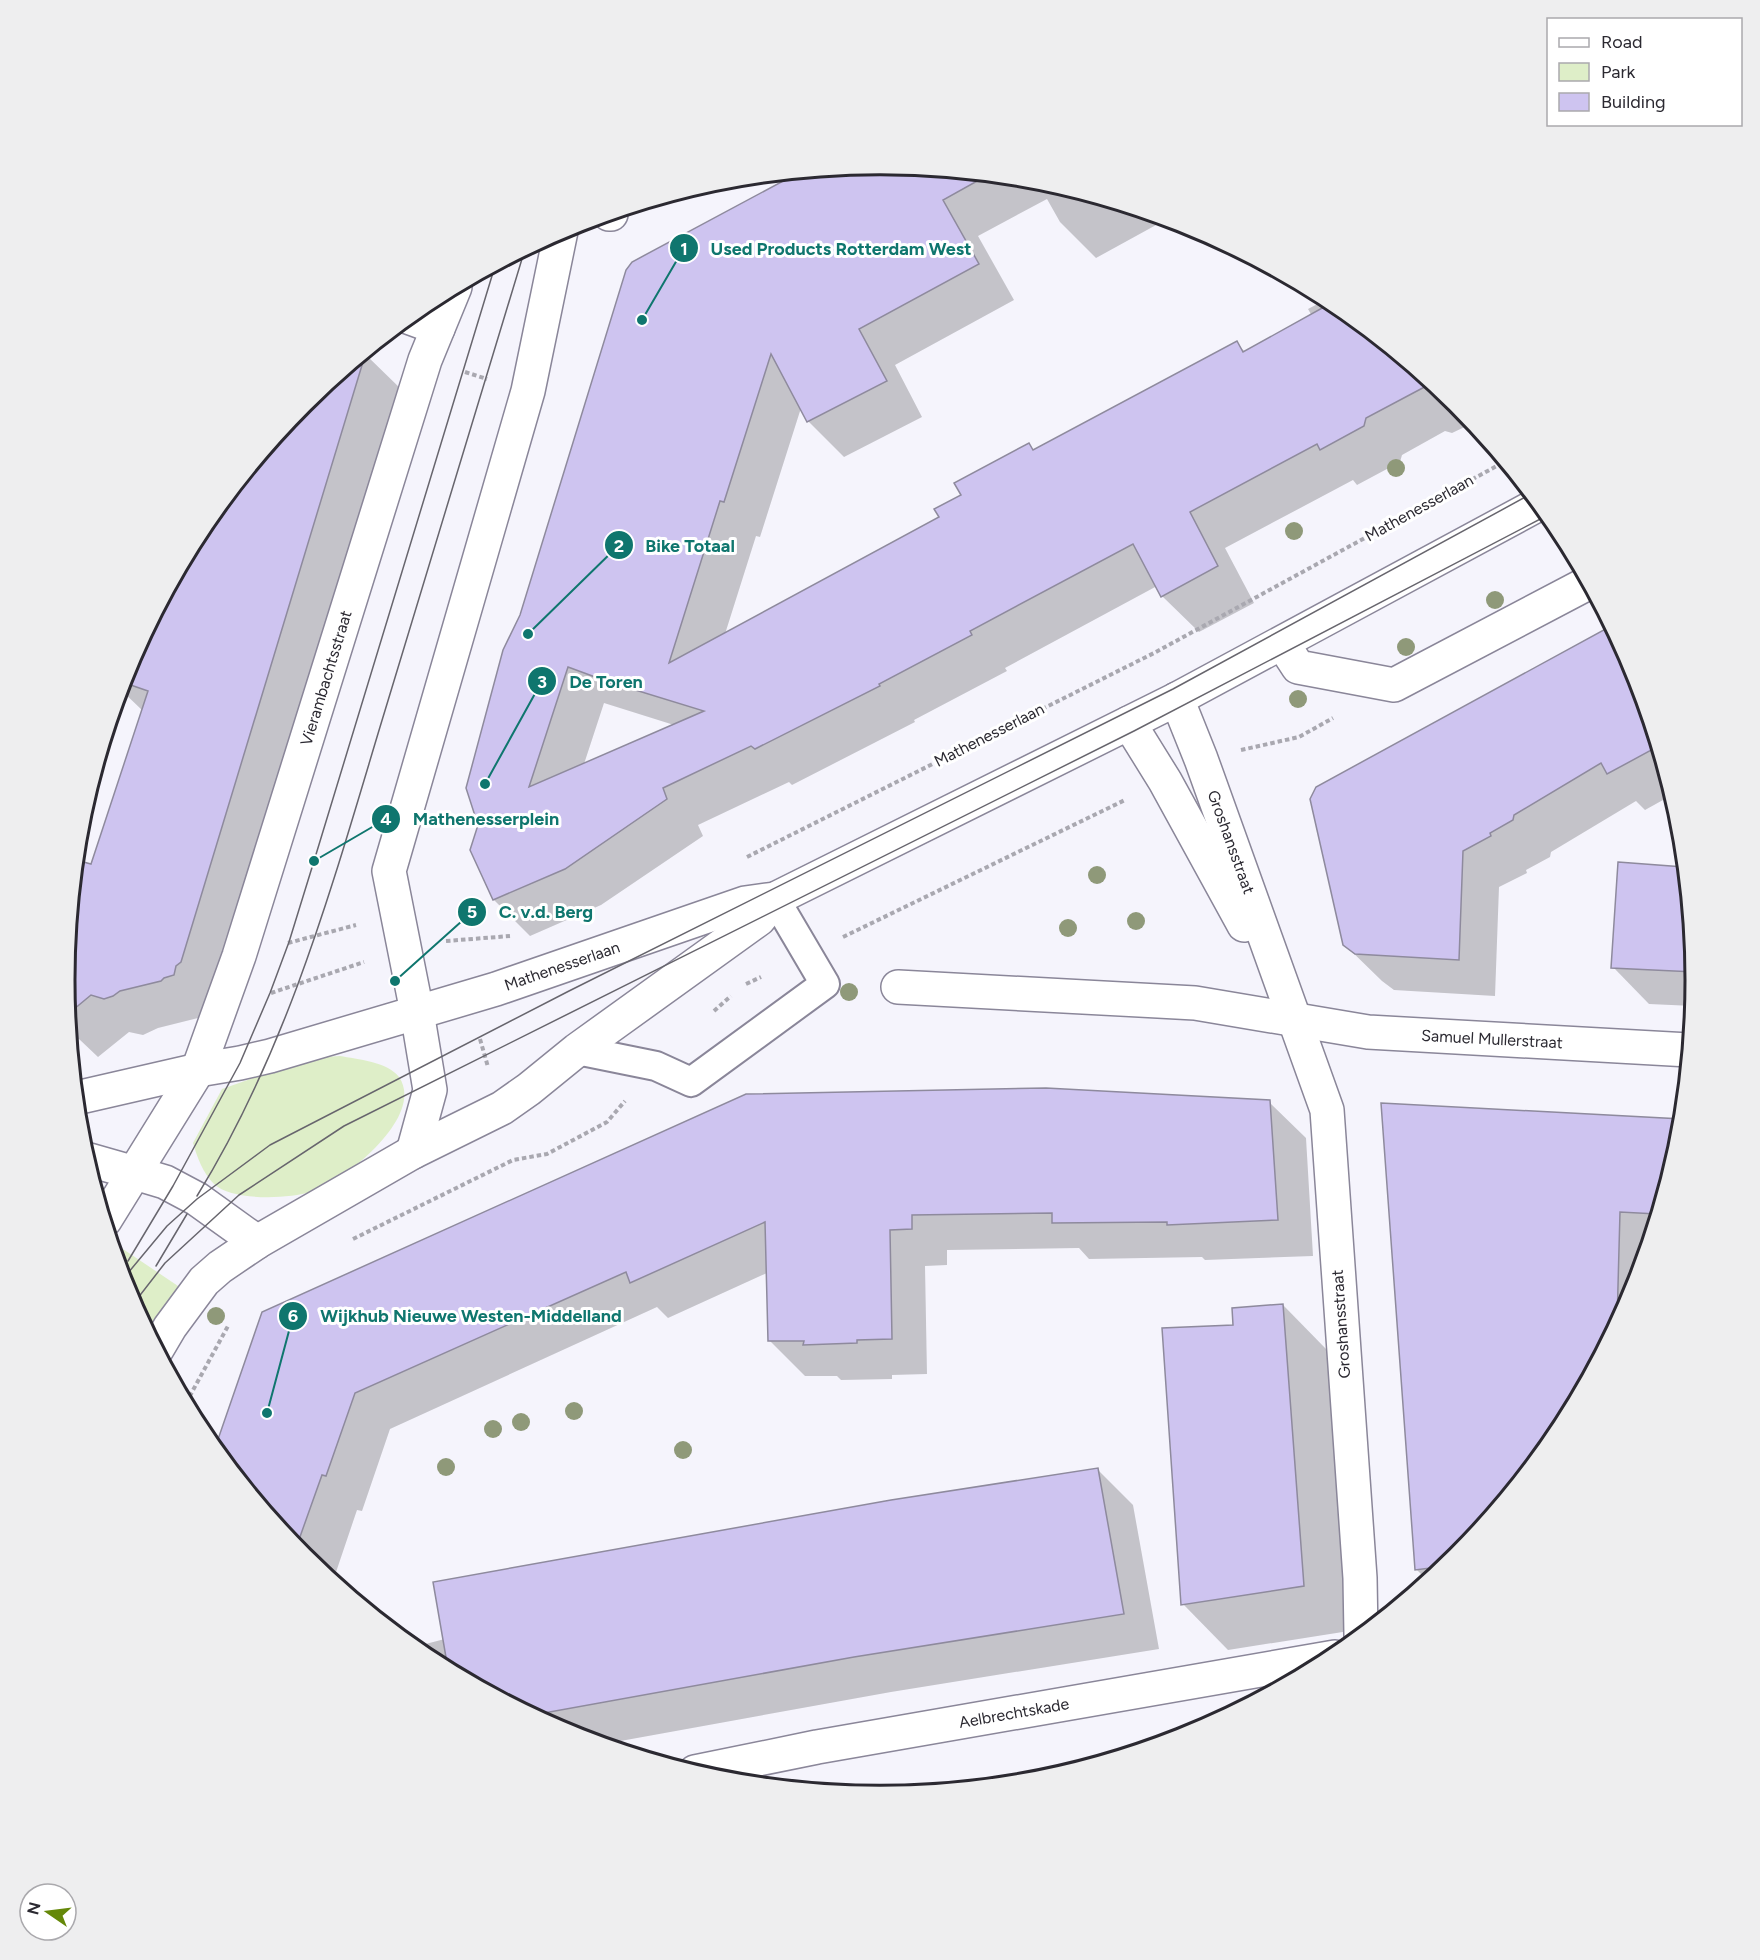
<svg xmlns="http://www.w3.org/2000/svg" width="1760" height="1960" viewBox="0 0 1760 1960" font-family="Figtree,sans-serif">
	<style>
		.green { fill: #deeec8 }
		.shadow { fill: #0003; fill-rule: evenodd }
		.building { fill: #cec4f0; stroke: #8e8a9d; stroke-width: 1.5; fill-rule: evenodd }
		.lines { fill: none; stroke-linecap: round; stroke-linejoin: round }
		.lane-casing { stroke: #8a8699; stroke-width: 32 }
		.street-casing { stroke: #8a8699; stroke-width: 36 }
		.secondary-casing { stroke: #8a8699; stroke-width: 36 }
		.path { stroke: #a9a8b0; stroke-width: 4; stroke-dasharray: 4.5 3; stroke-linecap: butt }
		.lane { stroke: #fff; stroke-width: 28 }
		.street { stroke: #fff; stroke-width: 33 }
		.secondary { stroke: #fff; stroke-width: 33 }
		.tram { stroke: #67656d; stroke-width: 1.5 }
		.tree { fill: #8f9979 }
		.labels { text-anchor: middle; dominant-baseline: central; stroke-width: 6; stroke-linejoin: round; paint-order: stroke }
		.street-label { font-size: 16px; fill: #2b2931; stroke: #fff }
		.rim { fill: none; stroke: #2b2931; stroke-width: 3 }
		.leader { fill: none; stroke: #0f766e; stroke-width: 2 }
		.callout-dot { fill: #0f766e; stroke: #fff; stroke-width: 2 }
		.mark-label { font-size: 18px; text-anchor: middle; font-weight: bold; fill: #fff }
		.callout-label { font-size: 18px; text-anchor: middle; font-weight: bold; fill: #0f766e; stroke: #fff; stroke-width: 6; stroke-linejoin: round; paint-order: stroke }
	</style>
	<rect width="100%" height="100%" fill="#f5f4fc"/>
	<g class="green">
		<path d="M340 1056C357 1059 388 1062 399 1077 426 1116 344 1182 311 1192 287 1199 232 1201 214 1184 203 1173 197 1157 193 1143L222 1089 310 1058Z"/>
		<polygon points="111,1241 181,1288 166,1303 148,1332 126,1292"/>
	</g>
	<g class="shadow">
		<path d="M880 165 1039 180 1167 219 1096 258 1060 222 1047 199 978 236 1014 300 895 365 922 417 844 457 808 421 801 408 760 537 756 536 725 634 941 518 963 496 1029 445 1035 451 1237 343 1245 352 1312 316 1308 309 1327 299 1457 404 1473 423 1452 433 1445 431 1402 455 1400 462 1357 485 1353 480 1225 548 1254 603 1199 632 1162 596 1157 586 1005 668 1007 671 914 720 915 722 792 785 789 782 698 825 703 836 601 905 530 936 494 900 480 825 521 616 633 263 801 172ZM604 703 674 725 584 764Z"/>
		<polygon points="364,353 403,391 218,1000 198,1018 158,1028 143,1035 129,1032 98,1057 79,1039 70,1041 65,980 92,866 143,711 120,689 127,668 202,527 304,403"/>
		<polygon points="1634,668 1672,795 1645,810 1636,801 1551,852 1550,857 1526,870 1527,873 1499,887 1495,996 1394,990 1382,981 1344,944"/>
		<polygon points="1619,863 1684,867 1695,980 1693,1006 1649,1004 1613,967"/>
		<polygon points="1269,1102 1306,1138 1313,1256 1205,1260 1202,1257 1089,1259 1079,1248 947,1250 947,1265 925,1266 927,1374 892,1375 892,1379 841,1380 837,1376 805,1376 769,1340 767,1273 668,1318 657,1307 390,1429 362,1511 357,1510 333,1581 303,1556 215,1450 263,1313"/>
		<polygon points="1382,1104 1680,1139 1633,1292 1558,1433 1456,1557 1428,1581 1416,1569"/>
		<polygon points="1283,1305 1328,1351 1349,1631 1228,1650 1183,1604 1235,1327"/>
		<polygon points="1097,1469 1133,1505 1159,1649 891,1692 604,1744 568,1733 427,1658 414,1647"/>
	</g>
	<g class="building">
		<path d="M880 165 988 175 943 200 979 264 859 329 887 381 807 422 771 354 724 502 720 501 669 663 939 517 934 509 961 495 954 483 1029 443 1033 450 1237 341 1243 352 1333 302 1432 383 1366 418 1364 426 1320 450 1317 444 1190 512 1218 566 1161 597 1133 544 970 631 972 635 879 684 880 686 755 749 751 746 663 788 667 799 565 869 493 900 470 850 478 825 466 788 503 650 520 615 626 270 632 262 798 173ZM568 667 606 681 704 711 529 787Z"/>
		<polygon points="366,352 181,962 176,966 174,975 164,978 161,981 120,991 113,996 104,999 91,995 68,1014 64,980 76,860 91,864 148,691 122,682 127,668 202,527 304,403"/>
		<polygon points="1611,626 1634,668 1657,747 1607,774 1601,763 1514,815 1513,820 1490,833 1491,836 1463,851 1459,960 1355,954 1343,945 1310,799 1316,787"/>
		<polygon points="1618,862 1684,867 1695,972 1611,968"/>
		<polygon points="1046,1088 1270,1100 1278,1220 1167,1225 1167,1222 1052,1223 1052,1213 912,1215 912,1229 890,1230 892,1339 857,1340 857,1343 803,1345 804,1341 768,1341 765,1222 630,1283 626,1272 355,1393 326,1476 322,1475 296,1548 215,1448 262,1312 746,1094"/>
		<polygon points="1381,1103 1682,1119 1680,1139 1657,1214 1620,1212 1617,1323 1558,1433 1456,1557 1446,1566 1415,1570"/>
		<polygon points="1283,1304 1304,1586 1181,1605 1162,1328 1233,1325 1232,1308"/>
		<polygon points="1098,1468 1124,1614 854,1657 533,1715 448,1669 433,1582 891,1500"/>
	</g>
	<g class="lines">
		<g class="lane-casing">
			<polyline id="lane" points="577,1050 656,1066 691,1082 825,984 775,899"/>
		</g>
		<g class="street-casing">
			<g id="street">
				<polyline points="609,214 611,214"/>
				<polyline points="408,317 438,328"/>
				<polyline points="1283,644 1298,667 1394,685 1588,583"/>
				<polyline points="1177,699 1201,759 1327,1110 1360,1578 1361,1635"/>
				<polyline points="1129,723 1165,781 1244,925"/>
				<polyline points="898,987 1195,1003 1368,1032 1689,1050"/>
				<polyline points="76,1098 198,1070"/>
				<polyline points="86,1159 135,1173"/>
			</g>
		</g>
		<g class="secondary-casing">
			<g id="secondary">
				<polyline points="198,1070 240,1063 270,1056 496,989 745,903 775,899 1177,699 1539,504"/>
				<polyline points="413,1152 430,1090 417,1012 389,871 528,391 561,231"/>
				<polyline points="135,1173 165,1182 197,1199 257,1242"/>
				<polyline points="105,1220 198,1070 239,956 425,360 455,287"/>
				<polyline points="157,1349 170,1327 204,1281 220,1267 257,1242 413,1152 502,1108 529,1089 577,1050 759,919 775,899"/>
				<polyline points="695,1772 817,1747 1335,1657"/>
			</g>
		</g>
		<g class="path">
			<polyline points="465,372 487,379"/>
			<polyline points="1241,750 1299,737 1333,718"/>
			<polyline points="747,857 1154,653 1504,462"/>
			<polyline points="843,937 1125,800"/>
			<polyline points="446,941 510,936"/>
			<polyline points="288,943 356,925"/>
			<polyline points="746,984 761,977"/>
			<polyline points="271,993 364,962"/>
			<polyline points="714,1011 731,996"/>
			<polyline points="480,1039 488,1067"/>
			<polyline points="353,1239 513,1160 547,1154 607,1122 625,1101"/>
			<polyline points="186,1403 228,1326"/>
		</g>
		<use href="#lane" class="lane"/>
		<use href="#street" class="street"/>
		<use href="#secondary" class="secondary"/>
		<g class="tram">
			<path d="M197 1196C287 1050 331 890 380 727 428 568 477 409 525 249"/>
			<polyline points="128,1261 173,1186 240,1063 270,993 289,942 314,861 495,266"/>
			<polyline points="156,1266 187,1214"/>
			<polyline points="123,1279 167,1226 197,1199 270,1145 569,991 1173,689 1531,494"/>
			<polyline points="134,1303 165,1263 239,1195 344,1126 1134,731 1548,515"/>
		</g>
	</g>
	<g class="tree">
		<circle cx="1396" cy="468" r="9"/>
		<circle cx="1294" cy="531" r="9"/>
		<circle cx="1495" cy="600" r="9"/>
		<circle cx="1406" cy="647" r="9"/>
		<circle cx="1298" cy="699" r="9"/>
		<circle cx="1097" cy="875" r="9"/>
		<circle cx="1136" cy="921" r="9"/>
		<circle cx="1068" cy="928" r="9"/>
		<circle cx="849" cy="992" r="9"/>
		<circle cx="216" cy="1316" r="9"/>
		<circle cx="574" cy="1411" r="9"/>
		<circle cx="521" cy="1422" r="9"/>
		<circle cx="493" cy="1429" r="9"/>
		<circle cx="683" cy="1450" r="9"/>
		<circle cx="446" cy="1467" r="9"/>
	</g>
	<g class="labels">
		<g class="street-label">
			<text transform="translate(1419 508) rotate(-29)">Mathenesserlaan</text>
			<text transform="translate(326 678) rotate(-73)">Vierambachtsstraat</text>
			<text transform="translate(989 735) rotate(-27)">Mathenesserlaan</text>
			<text transform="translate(1231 842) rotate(70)">Groshansstraat</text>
			<text transform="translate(562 966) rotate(-19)">Mathenesserlaan</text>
			<text transform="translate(1492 1039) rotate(3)">Samuel Mullerstraat</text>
			<text transform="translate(1341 1324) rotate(-94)">Groshansstraat</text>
			<text transform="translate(1014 1713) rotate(-10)">Aelbrechtskade</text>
		</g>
	</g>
	<path d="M0 0H1760V1960H0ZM75 980a805 805 0 1 1 1610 0a805 805 0 1 1-1610 0Z" fill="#eeeeef" fill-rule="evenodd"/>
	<path class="rim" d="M75 980a805 805 0 1 1 1610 0a805 805 0 1 1-1610 0Z"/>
	<path class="leader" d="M642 320L684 248M528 634L619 545M485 784L542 681M314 861L386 819M395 981L472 912M267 1413L293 1316"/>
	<g class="callout-dot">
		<circle cx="642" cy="320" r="6"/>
		<circle cx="528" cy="634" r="6"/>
		<circle cx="485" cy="784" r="6"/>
		<circle cx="314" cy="861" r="6"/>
		<circle cx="395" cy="981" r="6"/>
		<circle cx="267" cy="1413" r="6"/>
		<circle cx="684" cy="248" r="15"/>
		<circle cx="619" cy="545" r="15"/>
		<circle cx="542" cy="681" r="15"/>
		<circle cx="386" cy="819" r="15"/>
		<circle cx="472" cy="912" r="15"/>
		<circle cx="293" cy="1316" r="15"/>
	</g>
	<g class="mark-label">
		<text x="684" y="255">1</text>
		<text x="619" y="552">2</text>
		<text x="542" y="688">3</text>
		<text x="386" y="825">4</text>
		<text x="472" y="918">5</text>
		<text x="293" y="1322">6</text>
	</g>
	<g class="callout-label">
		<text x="841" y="255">Used Products Rotterdam West</text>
		<text x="690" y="552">Bike Totaal</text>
		<text x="606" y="688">De Toren</text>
		<text x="486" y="825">Mathenesserplein</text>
		<text x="546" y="918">C. v.d. Berg</text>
		<text x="471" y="1322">Wijkhub Nieuwe Westen-Middelland</text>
	</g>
	<rect x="1547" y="18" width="195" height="108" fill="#ffffff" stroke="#aaa9ad" stroke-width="1.5"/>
	<rect x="1559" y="38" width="30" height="9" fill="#ffffff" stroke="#aaa9ad" stroke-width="1.5"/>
	<text x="1601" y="48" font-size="18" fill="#2b2931">Road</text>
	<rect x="1559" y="63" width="30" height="18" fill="#deeec8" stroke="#aaa9ad" stroke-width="1.5"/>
	<text x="1601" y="78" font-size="18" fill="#2b2931">Park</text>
	<rect x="1559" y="93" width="30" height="18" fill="#cec4f0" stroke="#aaa9ad" stroke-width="1.5"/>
	<text x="1601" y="108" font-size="18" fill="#2b2931">Building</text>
	<g transform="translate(48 1912) rotate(284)"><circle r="28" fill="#ffffff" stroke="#aaa9ad" stroke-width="1.5"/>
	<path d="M0-4.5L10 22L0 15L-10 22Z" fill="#658809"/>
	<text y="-9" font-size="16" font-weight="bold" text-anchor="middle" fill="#2b2931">N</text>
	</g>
</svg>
